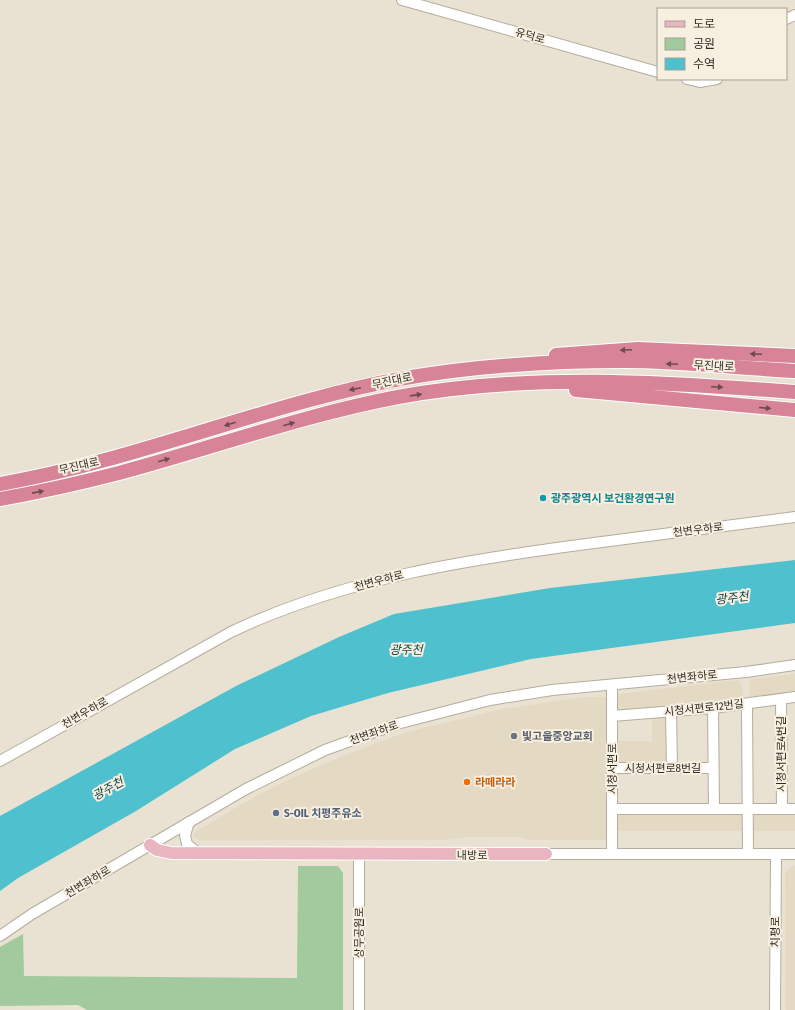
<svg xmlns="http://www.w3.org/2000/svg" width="795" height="1010" viewBox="0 0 795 1010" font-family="'Fira Sans Condensed','Noto Sans KR',sans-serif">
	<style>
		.built { fill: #e4d9c2 }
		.green { fill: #a2ca9e }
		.water { fill: #4ec0ce }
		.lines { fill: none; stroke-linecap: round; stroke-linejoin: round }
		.minor-casing { stroke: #b4ad9d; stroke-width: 12 }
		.major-casing { stroke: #fff; stroke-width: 14 }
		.highway-casing { stroke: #fff; stroke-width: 16 }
		.minor { stroke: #fff; stroke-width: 10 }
		.major { stroke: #e8b5c1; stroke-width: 12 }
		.highway { stroke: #d88498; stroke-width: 14 }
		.oneway { fill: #6b4b4f }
		.culture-dot { fill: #0f9aa8; stroke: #f7efdf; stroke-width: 1.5 }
		.worship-dot { fill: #6b7280; stroke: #f7efdf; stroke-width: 1.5 }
		.food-dot { fill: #e8710a; stroke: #f7efdf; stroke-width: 1.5 }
		.service-dot { fill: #5c6f8a; stroke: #f7efdf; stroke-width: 1.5 }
		.labels { text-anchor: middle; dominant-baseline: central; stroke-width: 4; stroke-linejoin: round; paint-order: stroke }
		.street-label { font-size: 11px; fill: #302d27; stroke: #f7efdf }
		.culture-label { font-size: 11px; font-weight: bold; fill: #0d838f; stroke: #f7efdf; text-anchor: start }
		.worship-label { font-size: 11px; font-weight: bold; fill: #5b616d; stroke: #f7efdf; text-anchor: start }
		.food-label { font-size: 11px; font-weight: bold; fill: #c56008; stroke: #f7efdf; text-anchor: start }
		.service-label { font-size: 11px; font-weight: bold; fill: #4e5e75; stroke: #f7efdf; text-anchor: start }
		.water-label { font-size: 12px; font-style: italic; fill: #10444a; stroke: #f7efdf }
	</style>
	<rect width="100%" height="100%" fill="#e9e2d2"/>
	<g class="built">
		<polygon points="795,674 795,693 754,700 750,697 749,683 752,679"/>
		<polygon points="738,680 741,683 743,696 740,700 620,713 616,710 616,698 619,694"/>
		<polygon points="581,697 607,697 609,840 532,840 520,837 467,837 442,840 198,840 193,836 194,833 235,808 275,786 321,765 368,746 410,731 498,710"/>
		<polygon points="664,716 668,720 668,760 664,764 620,764 616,760 616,741 652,741 652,717"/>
		<polygon points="740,814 744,818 744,831 616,831 616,818 620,815"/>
		<polygon points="756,814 795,814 795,831 752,831 752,818"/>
		<polygon points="792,866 795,866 795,1010 786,1010 785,873"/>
	</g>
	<polygon class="green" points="298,866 338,866 343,873 343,1010 87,1010 78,1005 0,1006 0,947 23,934 24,976 297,978"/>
	<polygon class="water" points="795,560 795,623 531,659 388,693 311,716 235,749 136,811 18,878 0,891 0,816 236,686 339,637 394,614 550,588"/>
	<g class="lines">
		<g class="minor-casing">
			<g id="minor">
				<polyline points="402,0 658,72"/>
				<polyline points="786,19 795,15"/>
				<polyline points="687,79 700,82 717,79"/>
				<polyline points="612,685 612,854"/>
				<polyline points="781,699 782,809"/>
				<polyline points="747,704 748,854"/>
				<polyline points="713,708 714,809"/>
				<polyline points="671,711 672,768"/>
				<polyline points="612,716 713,708 795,697"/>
				<path d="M0 761 231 632C344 578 471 559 594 543 661 534 728 526 795 517"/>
				<polyline points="612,768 713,768"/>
				<polyline points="612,809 795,809"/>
				<polyline points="189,822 185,835 187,844 199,854"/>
				<polyline points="546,854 795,854"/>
				<polyline points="359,855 359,1010"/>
				<polyline points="0,936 32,914 246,789 325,750 397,724 490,700 552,690 746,672 795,665"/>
				<polyline points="775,1010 776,854"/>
			</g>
		</g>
		<g class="major-casing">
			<polyline id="major" points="150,845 157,850 171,853 546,854"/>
		</g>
		<g class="highway-casing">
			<g id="highway">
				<polyline points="556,355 638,349 795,356"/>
				<polyline points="576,390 795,410"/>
				<path d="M0 484C138 460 268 403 405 378 476 366 552 361 624 361 681 361 738 368 795 371"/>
				<path d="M0 499C40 492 80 483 119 473 212 448 303 415 398 397 529 373 663 382 795 392"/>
			</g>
		</g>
		<use href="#minor" class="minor"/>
		<use href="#major" class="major"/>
		<use href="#highway" class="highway"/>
	</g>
	<defs><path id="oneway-solid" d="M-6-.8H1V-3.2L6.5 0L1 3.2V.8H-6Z"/></defs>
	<g class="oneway">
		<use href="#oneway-solid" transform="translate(626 350) rotate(177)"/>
		<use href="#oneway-solid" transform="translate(756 354) rotate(-177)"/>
		<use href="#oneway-solid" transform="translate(672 364) rotate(-177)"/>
		<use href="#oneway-solid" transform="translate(717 387) rotate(3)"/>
		<use href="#oneway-solid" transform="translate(355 389) rotate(168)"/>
		<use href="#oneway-solid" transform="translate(416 395) rotate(-8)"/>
		<use href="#oneway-solid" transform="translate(765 408) rotate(5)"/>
		<use href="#oneway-solid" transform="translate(230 424) rotate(163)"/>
		<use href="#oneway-solid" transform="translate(289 424) rotate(-16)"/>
		<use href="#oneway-solid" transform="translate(164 460) rotate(-16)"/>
		<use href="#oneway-solid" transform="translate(38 492) rotate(-11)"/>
	</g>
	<circle class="culture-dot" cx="543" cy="498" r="4"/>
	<circle class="worship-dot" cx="514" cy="736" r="4"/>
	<circle class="food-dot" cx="467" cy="782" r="4"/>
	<circle class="service-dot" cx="276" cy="813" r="4"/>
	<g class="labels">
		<g class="street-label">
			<text transform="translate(530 36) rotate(16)">유덕로</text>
			<text transform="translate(714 366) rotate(3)">무진대로</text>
			<text transform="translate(392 381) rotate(-12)">무진대로</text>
			<text transform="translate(79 466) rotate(-13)">무진대로</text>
			<text transform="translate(698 530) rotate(-7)">천변우하로</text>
			<text transform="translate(379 581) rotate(-15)">천변우하로</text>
			<text transform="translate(692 677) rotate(-6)">천변좌하로</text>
			<text transform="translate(704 708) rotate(-6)">시청서편로12번길</text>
			<text transform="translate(85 713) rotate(-30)">천변우하로</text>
			<text transform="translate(374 733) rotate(-19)">천변좌하로</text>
			<text transform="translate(781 754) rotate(-90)">시청서편로4번길</text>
			<text x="663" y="768">시청서편로8번길</text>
			<text transform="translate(612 769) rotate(-90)">시청서편로</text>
			<text x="472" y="855">내방로</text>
			<text transform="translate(88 882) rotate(-31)">천변좌하로</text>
			<text transform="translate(775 932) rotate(-90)">치평로</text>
			<text transform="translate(359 933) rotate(-90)">상무공원로</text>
		</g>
		<g class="culture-label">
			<text x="551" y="498">광주광역시 보건환경연구원</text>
		</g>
		<g class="worship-label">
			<text x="522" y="736">빛고을중앙교회</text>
		</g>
		<g class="food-label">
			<text x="475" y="782">라떼라라</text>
		</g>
		<g class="service-label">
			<text x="284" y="813">S-OIL 치평주유소</text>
		</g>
		<g class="water-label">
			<text transform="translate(732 598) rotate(-7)">광주천</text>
			<text x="406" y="650">광주천</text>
			<text transform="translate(108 789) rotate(-29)">광주천</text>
		</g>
	</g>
	<rect x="657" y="8" width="130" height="72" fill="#f7efdf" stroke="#a7a195"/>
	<rect x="665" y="21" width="20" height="6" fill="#e8b5c1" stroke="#a7a195"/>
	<text x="693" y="28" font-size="12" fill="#302d27">도로</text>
	<rect x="665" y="38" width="20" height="12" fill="#a2ca9e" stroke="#a7a195"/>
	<text x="693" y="48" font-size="12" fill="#302d27">공원</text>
	<rect x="665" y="58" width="20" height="12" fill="#4ec0ce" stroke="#a7a195"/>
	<text x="693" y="68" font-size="12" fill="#302d27">수역</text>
</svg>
